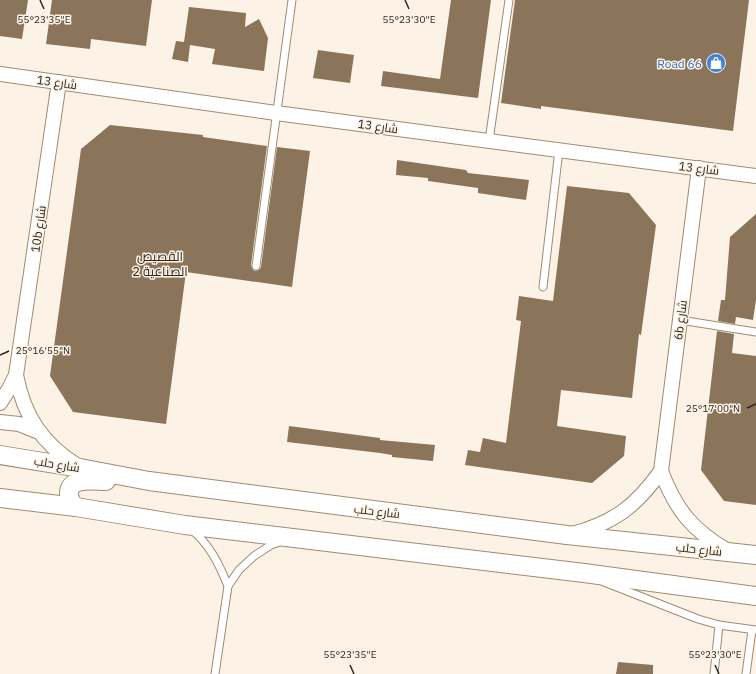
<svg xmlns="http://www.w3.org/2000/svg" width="756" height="674" viewBox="0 0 756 674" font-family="'IBM Plex Sans',Cairo,sans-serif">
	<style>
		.building { fill: #8b755a }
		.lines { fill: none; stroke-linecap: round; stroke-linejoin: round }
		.service-casing { stroke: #a18b6f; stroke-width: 9 }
		.minor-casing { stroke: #a18b6f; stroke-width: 16 }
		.tertiary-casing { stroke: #a18b6f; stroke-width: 20 }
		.service { stroke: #fff; stroke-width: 7 }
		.minor { stroke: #fff; stroke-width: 14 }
		.tertiary { stroke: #fff; stroke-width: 18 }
		.ticks { fill: none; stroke: #30271c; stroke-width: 1.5 }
		.labels { text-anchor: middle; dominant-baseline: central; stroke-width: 3; stroke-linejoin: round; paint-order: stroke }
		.shop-label { font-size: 12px; fill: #366cbe; stroke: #fcf2e6; text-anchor: end }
		.street-label { font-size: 12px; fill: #30271c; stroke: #fcf2e6 }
		.neighbourhood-label { font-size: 13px; fill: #30271c; stroke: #fcf2e6 }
		.ticks-label { font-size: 10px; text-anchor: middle; fill: #30271c; stroke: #fcf2e6; stroke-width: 3; stroke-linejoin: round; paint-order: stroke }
	</style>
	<rect width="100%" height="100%" fill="#fcf2e6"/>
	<g class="building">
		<polygon points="0,0 28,0 22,39 0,36"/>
		<polygon points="52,0 152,0 146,46 91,39 90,49 46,44"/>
		<polygon points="451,0 491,0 478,98 381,86 383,71 440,79"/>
		<polygon points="515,0 749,0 733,131 541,106 541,109 501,103"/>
		<polygon points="189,7 246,13 245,27 259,19 268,38 264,71 212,64 215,49 190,45 188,62 172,59 176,41 184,42"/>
		<polygon points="318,50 354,55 350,83 313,78"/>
		<polygon points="110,125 203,135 203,137 267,146 251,265 253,270 256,271 260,269 261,267 277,147 310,151 292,287 186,272 166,424 73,412 50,376 81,149"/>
		<polygon points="397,160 466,170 468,173 529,180 526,200 478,193 478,188 428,181 428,178 396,175"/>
		<polygon points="567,186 629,193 656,225 641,335 639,334 632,398 561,390 557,426 626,436 624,456 592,483 465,465 468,450 480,452 483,438 506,443 521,321 516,320 519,296 553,301"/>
		<polygon points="756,214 756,300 753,320 736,317 735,324 718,321 721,300 725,300 730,237"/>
		<polygon points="717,331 734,334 732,353 756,356 756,505 724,501 701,470"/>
		<polygon points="289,426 380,438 380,440 435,445 433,461 392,457 392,455 380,453 287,442"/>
		<polygon points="618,662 653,665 653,674 616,674"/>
	</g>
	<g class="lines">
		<g class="service-casing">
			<g id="service">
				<polyline points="489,141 509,0"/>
				<polyline points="256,266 292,0"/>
				<polyline points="543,287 559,150"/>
				<polyline points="680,320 756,332"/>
				<path d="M192 530C210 545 219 564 228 586"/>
				<polyline points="604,582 698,619 719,625 756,630"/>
				<polyline points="215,674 228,586 239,570 254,556 271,545 282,541"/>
				<polyline points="714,674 719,625"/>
				<polyline points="746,674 752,630"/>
			</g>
		</g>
		<g class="minor-casing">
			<g id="minor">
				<polyline points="0,74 276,113 756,176"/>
				<path d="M699 168 661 471C676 510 692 530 728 551"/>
				<path d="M16 375C24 416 42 444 78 466"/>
				<polyline points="0,403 9,389 16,375 59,82"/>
				<polyline points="0,422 19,424 39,432"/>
				<path d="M572 534C614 523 636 506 661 471"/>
			</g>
		</g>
		<g class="tertiary-casing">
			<g id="tertiary">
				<polyline points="0,455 80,468 149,481 567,535 756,555"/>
				<polyline points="0,498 76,507 185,525 584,573 756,596"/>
				<path d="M76 507C72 504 69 500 69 494 69 476 94 481 106 481"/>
			</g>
		</g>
		<use href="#service" class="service"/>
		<use href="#minor" class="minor"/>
		<use href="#tertiary" class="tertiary"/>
	</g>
	<path class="ticks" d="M40 0 44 9M405 0 409 9M0 355 9 351M747 408 756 404M350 665 354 674M715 665 719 674"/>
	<defs>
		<g id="shop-disc" transform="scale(1)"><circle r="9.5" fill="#3f7fe0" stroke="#fcf2e6"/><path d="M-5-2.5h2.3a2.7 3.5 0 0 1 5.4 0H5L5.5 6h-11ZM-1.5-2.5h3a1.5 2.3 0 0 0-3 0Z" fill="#fff"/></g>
	</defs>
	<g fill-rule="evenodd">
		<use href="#shop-disc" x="716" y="63"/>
	</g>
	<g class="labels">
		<g class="shop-label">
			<text x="702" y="63">Road 66</text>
		</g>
		<g class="street-label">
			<text transform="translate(57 82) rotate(8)">شارع 13</text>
			<text transform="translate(378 126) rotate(8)">شارع 13</text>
			<text transform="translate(699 168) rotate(7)">شارع 13</text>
			<text transform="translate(38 229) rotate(-82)">10b شارع</text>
			<text transform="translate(680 320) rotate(-83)">6b شارع</text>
			<text transform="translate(57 464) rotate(9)">شارع حلب</text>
			<text transform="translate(377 511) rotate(7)">شارع حلب</text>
			<text transform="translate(699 549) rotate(6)">شارع حلب</text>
		</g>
		<g class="neighbourhood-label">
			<text x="160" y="256">القصيص<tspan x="160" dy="15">الصناعية 2</tspan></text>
		</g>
	</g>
	<g class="ticks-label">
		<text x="44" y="23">55°23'35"E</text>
		<text x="409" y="23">55°23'30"E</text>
		<text x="43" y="354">25°16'55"N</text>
		<text x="713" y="412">25°17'00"N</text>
		<text x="350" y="658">55°23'35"E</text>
		<text x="715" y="658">55°23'30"E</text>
	</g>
</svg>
